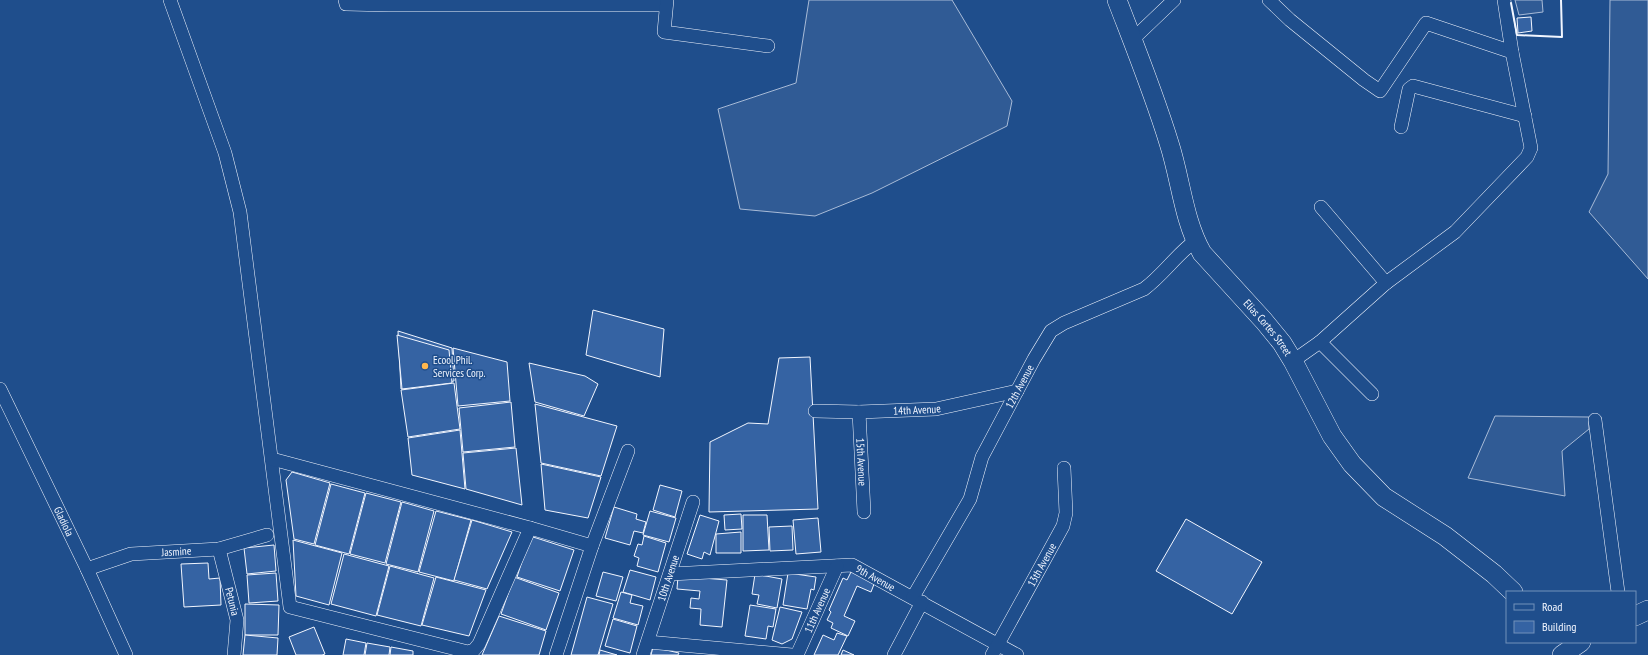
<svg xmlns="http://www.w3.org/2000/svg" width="1648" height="655" viewBox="0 0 1648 655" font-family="'PT Sans Narrow',sans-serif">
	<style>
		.built { fill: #305b95; stroke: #a8bbd7 }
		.building { fill: #3563a3; stroke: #f2f6ff }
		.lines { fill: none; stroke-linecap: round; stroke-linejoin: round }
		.street-casing { stroke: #f2f6ff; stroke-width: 14 }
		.secondary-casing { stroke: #f2f6ff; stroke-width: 20 }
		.street { stroke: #1f4e8c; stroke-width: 13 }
		.secondary { stroke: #1f4e8c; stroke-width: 19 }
		.wall { stroke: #f2f6ff; stroke-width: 2 }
		.poi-dot { fill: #ffb74d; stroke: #1f4e8c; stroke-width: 1.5 }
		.labels { text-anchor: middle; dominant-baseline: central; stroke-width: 3; stroke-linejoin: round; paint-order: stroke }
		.street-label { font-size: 11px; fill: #f2f6ff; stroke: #1f4e8c }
		.poi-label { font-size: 11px; fill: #f2f6ff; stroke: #1f4e8c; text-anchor: start }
	</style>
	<rect width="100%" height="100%" fill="#1f4e8c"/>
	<g class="built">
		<polygon points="809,0 952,0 1012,101 1007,126 872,193 815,216 740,209 718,109 796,83"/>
		<polygon points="1515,0 1542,0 1543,12 1519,15"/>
		<polygon points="1610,0 1648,0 1648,279 1589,212 1608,174"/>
		<polygon points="1495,416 1589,417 1589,429 1562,451 1565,496 1468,478"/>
	</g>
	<g class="building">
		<polygon points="1531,17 1532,31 1518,33 1517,18"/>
		<polygon points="593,310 664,329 660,377 586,355"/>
		<polygon points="398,331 452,348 454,381 401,389"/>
		<polygon points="397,335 449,350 452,383 402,389"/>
		<polygon points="453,348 507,362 510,401 458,406"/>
		<polygon points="810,357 818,509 709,512 710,442 748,423 768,424 779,358"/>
		<polygon points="529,363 585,376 598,384 584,416 535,402"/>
		<polygon points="454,383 460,429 408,437 401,390"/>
		<polygon points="511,402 515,447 463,452 459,408"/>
		<polygon points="535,404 617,426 601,476 541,463"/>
		<polygon points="460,430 465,489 412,475 408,438"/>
		<polygon points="516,448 522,505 466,489 463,453"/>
		<polygon points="541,464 601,477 588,518 545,510"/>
		<polygon points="292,472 330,483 314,544 294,539 286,480"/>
		<polygon points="331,484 365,493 349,554 315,545"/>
		<polygon points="660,485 682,491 675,517 653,510"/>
		<polygon points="366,493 401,502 385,563 350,554"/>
		<polygon points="402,502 434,511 418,572 386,564"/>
		<polygon points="614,507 637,514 636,519 646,522 643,533 634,531 630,545 605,538"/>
		<polygon points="436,511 471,520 454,581 419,572"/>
		<polygon points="650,511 676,518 669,542 643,535"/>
		<polygon points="741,514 742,529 725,530 724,515"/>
		<polygon points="700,515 719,521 710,555 704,552 702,559 687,554"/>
		<polygon points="743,515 767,515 769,550 743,551"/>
		<polygon points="818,518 821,552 796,554 793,520"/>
		<polygon points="1186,519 1262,562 1232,614 1156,571"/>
		<polygon points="472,520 512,532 487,589 454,580"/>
		<polygon points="792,526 793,550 770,551 769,527"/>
		<polygon points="741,532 741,553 716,553 716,534"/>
		<polygon points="530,536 574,550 560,591 517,577"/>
		<polygon points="644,536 666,543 658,572 637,566 639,558 634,556 638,544 642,545"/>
		<polygon points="293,540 342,553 329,605 296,596"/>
		<polygon points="274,545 276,571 247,574 244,548"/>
		<polygon points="344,554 389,566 376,616 331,604"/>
		<polygon points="208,563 209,579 220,578 221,605 184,607 181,564"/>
		<polygon points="390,566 434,578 421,626 377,615"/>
		<polygon points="630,570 656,577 650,600 623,592"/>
		<polygon points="852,570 876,579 871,592 857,586 844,616 855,621 848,636 831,628 833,623 827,620 831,612 829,610 843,578 847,580"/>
		<polygon points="603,572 623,577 616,601 596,596"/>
		<polygon points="276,573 278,601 249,603 247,575"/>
		<polygon points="788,573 816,577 814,590 811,589 807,609 783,605"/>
		<polygon points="755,574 782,579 777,608 757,604 759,595 752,594"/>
		<polygon points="678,576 727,580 722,627 700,625 701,609 690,608 691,598 699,599 700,591 677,589"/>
		<polygon points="436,577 486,590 469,636 422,625"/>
		<polygon points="514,577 559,593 546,630 501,614"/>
		<polygon points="621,592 632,595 630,603 643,606 638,625 613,618"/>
		<polygon points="587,597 613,604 598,655 571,655"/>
		<polygon points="245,604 279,605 278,635 245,635"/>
		<polygon points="750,605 776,609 773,627 768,626 766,639 745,636"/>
		<polygon points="780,607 802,612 792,639 782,644 772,640"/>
		<polygon points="499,616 546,631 539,655 482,655"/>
		<polygon points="613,619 637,626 630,653 605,646"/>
		<polygon points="314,627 325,654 322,655 296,655 289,637"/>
		<polygon points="837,633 847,636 838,655 814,655 823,635 834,640"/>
		<polygon points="245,635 278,638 277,655 243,655"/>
		<polygon points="346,639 366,643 364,655 343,655"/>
		<polygon points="367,643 390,647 389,655 365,655"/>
		<polygon points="391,647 413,651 413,655 390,655"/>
		<polygon points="653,647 679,653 678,655 651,655"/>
		<polygon points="600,650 617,655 599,655"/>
		<polygon points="843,650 854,655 841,655"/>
	</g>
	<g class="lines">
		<g class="street-casing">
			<g id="street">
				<polyline points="170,0 225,153 240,212 290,607 468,652 474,650 479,644 530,528"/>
				<polyline points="345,0 346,4 389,5 666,5"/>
				<polyline points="667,0 664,32 768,46"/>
				<polyline points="1269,0 1290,20 1364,80 1380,91 1426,23 1512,52"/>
				<polyline points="1132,40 1174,0"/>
				<polyline points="1401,127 1409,89 1413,86 1525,116"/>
				<polyline points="1321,207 1386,283"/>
				<polyline points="1320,342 1372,394"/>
				<polyline points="1293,361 1320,342 1386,283 1455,232 1527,157 1531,148 1512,52 1504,0"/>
				<path id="s1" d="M0 389 87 569 126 655"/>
				<path id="s2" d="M815 411 859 412 936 409 1017 391"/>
				<path id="s3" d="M859 412 864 512"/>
				<polyline points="1595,420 1618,592"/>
				<polyline points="272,459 530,528 592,546"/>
				<path id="s4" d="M219 549 237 620 234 655"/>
				<path id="s5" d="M87 569 131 554 219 549 267 535"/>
				<path id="s6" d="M670 574 852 565 1017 655"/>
				<path id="s7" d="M913 597 970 499 982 457 1034 359 1051 331 1064 323 1144 289C1163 275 1176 255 1195 241"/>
				<polyline points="648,642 792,655"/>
				<polyline points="556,655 592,546 628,451"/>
				<path id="s8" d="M643 655 693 502"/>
				<path id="s9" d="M797 655 837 566"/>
				<polyline points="894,655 922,602"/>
				<path id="s10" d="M992 655 1063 526 1066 513 1064 468"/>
			</g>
		</g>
		<g class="secondary-casing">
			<g id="secondary">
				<path id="s11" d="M1117 0C1135 47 1154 94 1169 143 1181 180 1183 219 1202 253L1264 321 1282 343 1293 361 1332 436 1352 464 1384 497 1445 536 1494 574 1513 592"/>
				<polyline points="1635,616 1648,610"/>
				<polyline points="1562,655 1581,642"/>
			</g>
		</g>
		<use href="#street" class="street"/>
		<use href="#secondary" class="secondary"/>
		<polyline class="wall" points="1511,3 1517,35 1562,37 1561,0"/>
	</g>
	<circle class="poi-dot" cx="425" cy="366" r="4"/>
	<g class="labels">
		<g class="street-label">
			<text stroke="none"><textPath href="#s11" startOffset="367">Elias Cortes Street</textPath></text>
			<text stroke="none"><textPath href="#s7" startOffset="237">12th Avenue</textPath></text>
			<text stroke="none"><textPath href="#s2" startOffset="102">14th Avenue</textPath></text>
			<text stroke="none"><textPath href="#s3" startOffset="50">15th Avenue</textPath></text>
			<text stroke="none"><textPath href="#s1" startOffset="147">Gladiola</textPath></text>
			<text stroke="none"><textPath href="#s5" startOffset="92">Jasmine</textPath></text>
			<text stroke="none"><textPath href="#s10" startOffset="103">13th Avenue</textPath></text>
			<text stroke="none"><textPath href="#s8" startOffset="81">10th Avenue</textPath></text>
			<text stroke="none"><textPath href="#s6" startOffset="209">9th Avenue</textPath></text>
			<text stroke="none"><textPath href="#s4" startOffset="54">Petunia</textPath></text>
			<text stroke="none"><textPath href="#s9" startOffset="49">11th Avenue</textPath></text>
		</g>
		<g class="poi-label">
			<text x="433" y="360">Ecool Phil.<tspan x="433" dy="13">Services Corp.</tspan></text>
		</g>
	</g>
	<rect x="1506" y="591" width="130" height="52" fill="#1f4e8c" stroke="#7391ba"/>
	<rect x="1514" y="604" width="20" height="6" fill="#1f4e8c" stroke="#7391ba"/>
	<text x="1542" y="611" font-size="12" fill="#f2f6ff">Road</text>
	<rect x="1514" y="621" width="20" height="12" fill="#3563a3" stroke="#7391ba"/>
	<text x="1542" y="631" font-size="12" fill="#f2f6ff">Building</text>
</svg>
